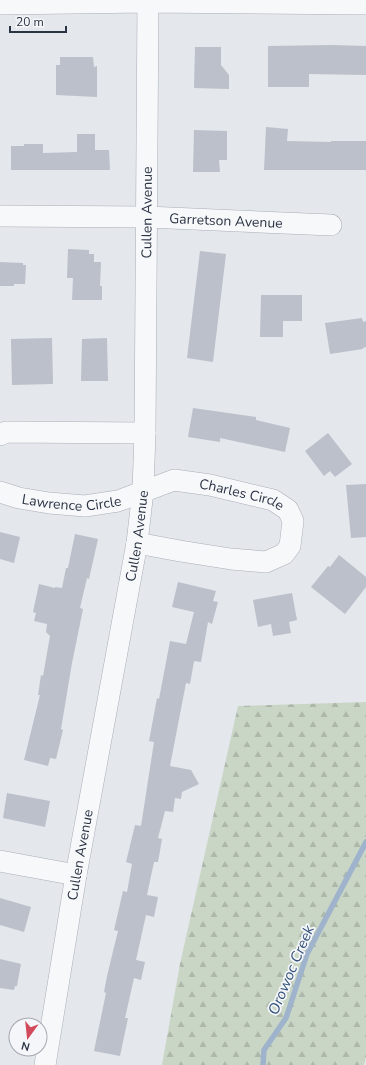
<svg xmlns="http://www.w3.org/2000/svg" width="366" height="1065" viewBox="0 0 366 1065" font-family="'Nunito Sans',sans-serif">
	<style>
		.forest { fill: url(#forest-firs) }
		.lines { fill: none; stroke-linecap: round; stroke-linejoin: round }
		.stream { stroke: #9fb4cc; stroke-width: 5.5 }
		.building { fill: #bbc0ca }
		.minor-casing { stroke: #a9aeb7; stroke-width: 22 }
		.minor { stroke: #f7f8fa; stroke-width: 21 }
		.labels { text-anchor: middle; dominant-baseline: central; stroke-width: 3.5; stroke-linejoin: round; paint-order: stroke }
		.street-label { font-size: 14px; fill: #2b3445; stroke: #f4f6f9 }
		.water-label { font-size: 15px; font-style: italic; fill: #34527a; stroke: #f4f6f9 }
	</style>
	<defs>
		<pattern id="forest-firs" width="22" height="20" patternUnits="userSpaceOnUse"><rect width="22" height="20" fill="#c9d6c5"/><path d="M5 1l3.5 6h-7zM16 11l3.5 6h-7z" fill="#adb8ab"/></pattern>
	</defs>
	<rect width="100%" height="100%" fill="#e4e7ec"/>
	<polygon class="forest" points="366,702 366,1057 364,1065 162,1065 180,964 238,706"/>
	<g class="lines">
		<polyline class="stream" points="263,1065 264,1050 286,1018 307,954 366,842"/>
	</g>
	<g class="building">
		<polygon points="332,45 366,46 366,75 309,74 309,87 268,87 268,46"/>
		<polygon points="195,47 221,47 221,65 229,75 229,89 194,88"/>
		<polygon points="60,57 93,57 94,67 97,66 97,97 56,95 56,65 60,65"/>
		<polygon points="266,127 288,129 287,141 331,142 331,141 366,141 366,170 264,170"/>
		<polygon points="194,130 227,131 227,160 219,160 220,172 193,172"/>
		<polygon points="77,134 95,134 95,150 109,150 110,170 11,170 11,146 24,146 24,144 43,144 43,153 77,152"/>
		<polygon points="68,249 89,250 89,254 94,254 94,262 101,262 100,286 102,286 102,300 72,300 73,278 67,278"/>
		<polygon points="200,251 226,254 213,362 187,358"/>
		<polygon points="0,262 23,263 23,265 26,265 25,284 14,284 14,286 0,286"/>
		<polygon points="261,295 302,295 302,321 283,321 283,337 260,337"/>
		<polygon points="362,318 363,322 366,321 366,347 363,348 363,349 330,354 325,323"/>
		<polygon points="52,338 53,384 12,385 11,339"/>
		<polygon points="107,338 108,381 81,381 82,339"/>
		<polygon points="193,408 256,417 256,420 290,428 285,452 220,438 220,442 188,437"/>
		<polygon points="328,433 352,464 335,477 330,471 324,476 305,451"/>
		<polygon points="366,484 366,537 351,538 346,485"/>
		<polygon points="0,532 20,537 14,563 0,559"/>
		<polygon points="75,534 98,539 89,579 87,578 80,608 83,609 72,663 61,729 63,730 56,759 50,758 48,766 24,760 40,695 38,695 41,675 43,676 50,636 46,632 47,624 34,621 36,613 33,612 39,584 55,588 55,587 62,588 66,568 68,568"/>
		<polygon points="339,555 366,577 366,587 345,614 311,587 328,566 330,567"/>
		<polygon points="178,582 216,591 213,601 218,602 212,624 208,622 201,662 194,661 190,684 186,683 170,766 191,770 199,784 182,792 181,799 175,798 173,812 165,811 158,838 162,839 158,862 154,862 147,895 158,897 154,917 146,915 136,960 145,962 141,980 134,978 125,1018 128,1018 120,1056 94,1051 106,993 104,992 107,976 118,931 114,930 123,891 127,892 132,864 126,862 135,825 141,826 154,742 149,741 157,698 159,699 170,641 186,644 194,612 172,607"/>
		<polygon points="292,593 297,620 289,622 291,633 273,636 271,624 258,627 253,600"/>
		<polygon points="7,793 50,801 45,827 3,818"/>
		<polygon points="0,898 31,907 24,932 0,925"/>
		<polygon points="0,959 21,964 17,986 15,986 14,990 0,988"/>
	</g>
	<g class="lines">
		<g class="minor-casing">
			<g id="minor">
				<polyline points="0,4 148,2 366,4"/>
				<path id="s1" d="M0 216 147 217 331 225"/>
				<polyline points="0,435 6,432 145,433"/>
				<path id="s2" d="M0 492 19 498 49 503 85 506 118 501 174 480 210 485 273 500 288 510 293 521 290 546 284 554 266 562 231 559 180 551 137 543"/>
				<polyline points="0,861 76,875"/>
				<path id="s3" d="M45 1065 76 875 137 543 143 491 145 433 148 0"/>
			</g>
		</g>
		<use href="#minor" class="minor"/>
	</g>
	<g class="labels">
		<g class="street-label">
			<text stroke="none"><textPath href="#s3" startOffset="861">Cullen Avenue</textPath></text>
			<text stroke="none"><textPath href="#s1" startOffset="226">Garretson Avenue</textPath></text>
			<text stroke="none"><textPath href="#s2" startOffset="73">Lawrence Circle</textPath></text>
			<text stroke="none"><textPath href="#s2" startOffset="249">Charles Circle</textPath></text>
			<text stroke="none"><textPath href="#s3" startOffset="537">Cullen Avenue</textPath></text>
			<text stroke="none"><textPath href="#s3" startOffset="213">Cullen Avenue</textPath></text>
		</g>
		<g class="water-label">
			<text transform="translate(291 970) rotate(-67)">Orowoc Creek</text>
		</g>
	</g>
	<g transform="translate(28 1037) rotate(195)"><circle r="19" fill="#f4f6f9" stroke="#a4a8b1"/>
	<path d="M0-3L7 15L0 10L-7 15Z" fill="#d1495b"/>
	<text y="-6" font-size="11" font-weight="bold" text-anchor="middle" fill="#2b3445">N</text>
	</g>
	<path d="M10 26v6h56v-6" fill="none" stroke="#2b3445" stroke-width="2"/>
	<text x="16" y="26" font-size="12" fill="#2b3445" stroke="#f4f6f9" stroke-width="3" paint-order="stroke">20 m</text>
</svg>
